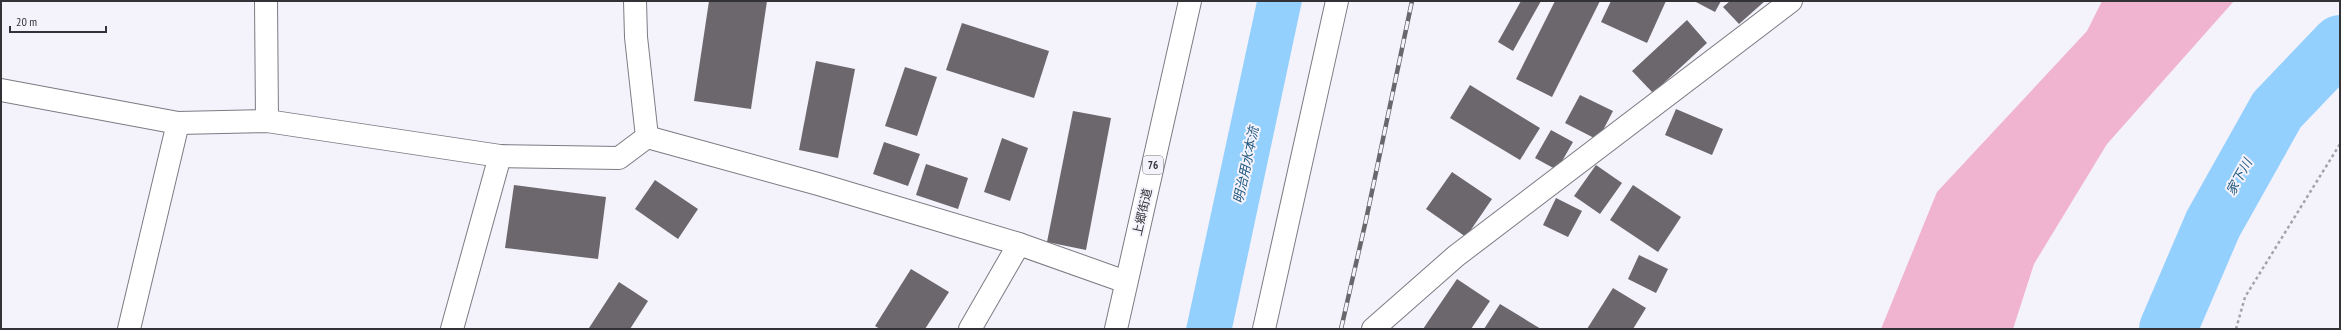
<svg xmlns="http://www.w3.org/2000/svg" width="2341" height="330" viewBox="0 0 2341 330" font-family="'PT Sans Narrow','Noto Sans JP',sans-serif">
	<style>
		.green { fill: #f0b4d1 }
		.water { fill: #94d0fe }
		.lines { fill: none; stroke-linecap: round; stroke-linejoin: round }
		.river { stroke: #94d0fe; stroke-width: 58 }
		.building { fill: #6c676d }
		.minor-casing { stroke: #7c7b83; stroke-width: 24 }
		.primary-casing { stroke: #7c7b83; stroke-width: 24 }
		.path { stroke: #a5a3aa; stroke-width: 2.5; stroke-dasharray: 3 3; stroke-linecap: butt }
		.minor { stroke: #fff; stroke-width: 22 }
		.primary { stroke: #fff; stroke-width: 22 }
		.rail-casing { stroke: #68676c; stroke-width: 4.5 }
		.rail { stroke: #f4f2fb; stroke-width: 3; stroke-dasharray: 9; stroke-linecap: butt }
		.labels { text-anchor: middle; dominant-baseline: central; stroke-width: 4; stroke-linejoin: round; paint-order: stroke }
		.shield { fill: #f4f2fb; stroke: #6d6c71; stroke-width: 1 }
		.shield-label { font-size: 11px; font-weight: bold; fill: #333236 }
		.street-label { font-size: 12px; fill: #333236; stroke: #f4f2fb }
		.water-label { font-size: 13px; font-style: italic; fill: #235b81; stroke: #f4f2fb }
	</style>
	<rect width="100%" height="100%" fill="#f4f2fb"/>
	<polygon class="green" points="2102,1 2234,1 2107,144 2034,264 2013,329 1881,329 1937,192 2087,31"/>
	<polygon class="water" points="1257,1 1302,1 1232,329 1186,329"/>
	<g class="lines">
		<polyline class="river" points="2168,329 2213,224 2277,110 2340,44"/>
	</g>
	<g class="building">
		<polygon points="709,1 767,1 751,109 694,101"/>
		<polygon points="1521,1 1541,1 1513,51 1498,42"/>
		<polygon points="1555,1 1600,1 1552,97 1516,79"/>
		<polygon points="1611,1 1666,1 1647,43 1601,22"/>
		<polygon points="1694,1 1721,1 1715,12"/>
		<polygon points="1730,1 1765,1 1739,24 1723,7"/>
		<polygon points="1687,20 1707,43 1653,93 1632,71"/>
		<polygon points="962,23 1049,51 1034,98 946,70"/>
		<polygon points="816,61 855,69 838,158 799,150"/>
		<polygon points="905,67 937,77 917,136 885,126"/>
		<polygon points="1470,85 1540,128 1520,160 1450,118"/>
		<polygon points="1580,95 1613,111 1598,140 1565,123"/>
		<polygon points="1676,109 1723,129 1712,155 1665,135"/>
		<polygon points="1073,111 1111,118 1086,250 1047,242"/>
		<polygon points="1551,130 1573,142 1557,170 1535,158"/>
		<polygon points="1002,138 1028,148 1010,201 984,192"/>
		<polygon points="884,142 920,154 908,186 873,174"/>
		<polygon points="926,164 968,178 958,209 916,195"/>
		<polygon points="1596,165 1622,183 1600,214 1574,196"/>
		<polygon points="1452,172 1492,199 1466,237 1426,209"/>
		<polygon points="655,180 698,209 678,239 635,209"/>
		<polygon points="514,185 606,197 598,259 505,248"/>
		<polygon points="1633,185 1681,217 1658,252 1610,220"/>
		<polygon points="1556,198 1582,211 1568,237 1543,225"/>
		<polygon points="1639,255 1668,269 1656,293 1628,279"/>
		<polygon points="911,269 949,292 925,329 880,329 875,326"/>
		<polygon points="1457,279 1490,301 1471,329 1423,329"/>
		<polygon points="619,282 648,301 630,329 591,329 589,328"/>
		<polygon points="1613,288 1646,308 1633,329 1587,329"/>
		<polygon points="1500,304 1541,329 1484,329"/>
	</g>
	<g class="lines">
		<g class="minor-casing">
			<g id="minor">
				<polyline points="266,1 267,121"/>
				<polyline points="635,1 636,37 647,137"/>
				<polyline points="1,90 178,123 267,121 500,156 619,158 647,137"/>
				<polyline points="647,137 818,184 1019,244 1126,282"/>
				<polyline points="129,329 178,123"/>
				<polyline points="452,329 500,156"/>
				<polyline points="970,329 1019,244"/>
				<polyline points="1264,329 1337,1"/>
				<polyline points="1373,329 1456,256 1791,1"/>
			</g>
		</g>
		<g class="primary-casing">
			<polyline id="primary" points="1116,329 1190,1"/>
		</g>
		<polyline class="path" points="2236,329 2245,297 2340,144"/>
		<use href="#minor" class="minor"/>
		<use href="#primary" class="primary"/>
		<g class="rail-casing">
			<polyline id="rail" points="1341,329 1366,220 1412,1"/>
		</g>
		<use href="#rail" class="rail"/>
	</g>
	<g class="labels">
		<rect class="shield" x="1143" y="156" width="20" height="18" rx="3"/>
		<g class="shield-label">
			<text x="1153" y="165">76</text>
		</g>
		<g class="street-label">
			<text transform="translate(1142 212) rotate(-77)">上郷街道</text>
		</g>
		<g class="water-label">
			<text transform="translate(1246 165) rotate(-78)">明治用水本流</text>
			<text transform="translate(2239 177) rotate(-61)">家下川</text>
		</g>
	</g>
	<rect width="2341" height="330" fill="none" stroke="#333236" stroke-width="4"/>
	<path d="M10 26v6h96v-6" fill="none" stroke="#333236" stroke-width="2"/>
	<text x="16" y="26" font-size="12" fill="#333236" stroke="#f4f2fb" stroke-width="3" paint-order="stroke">20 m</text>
</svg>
